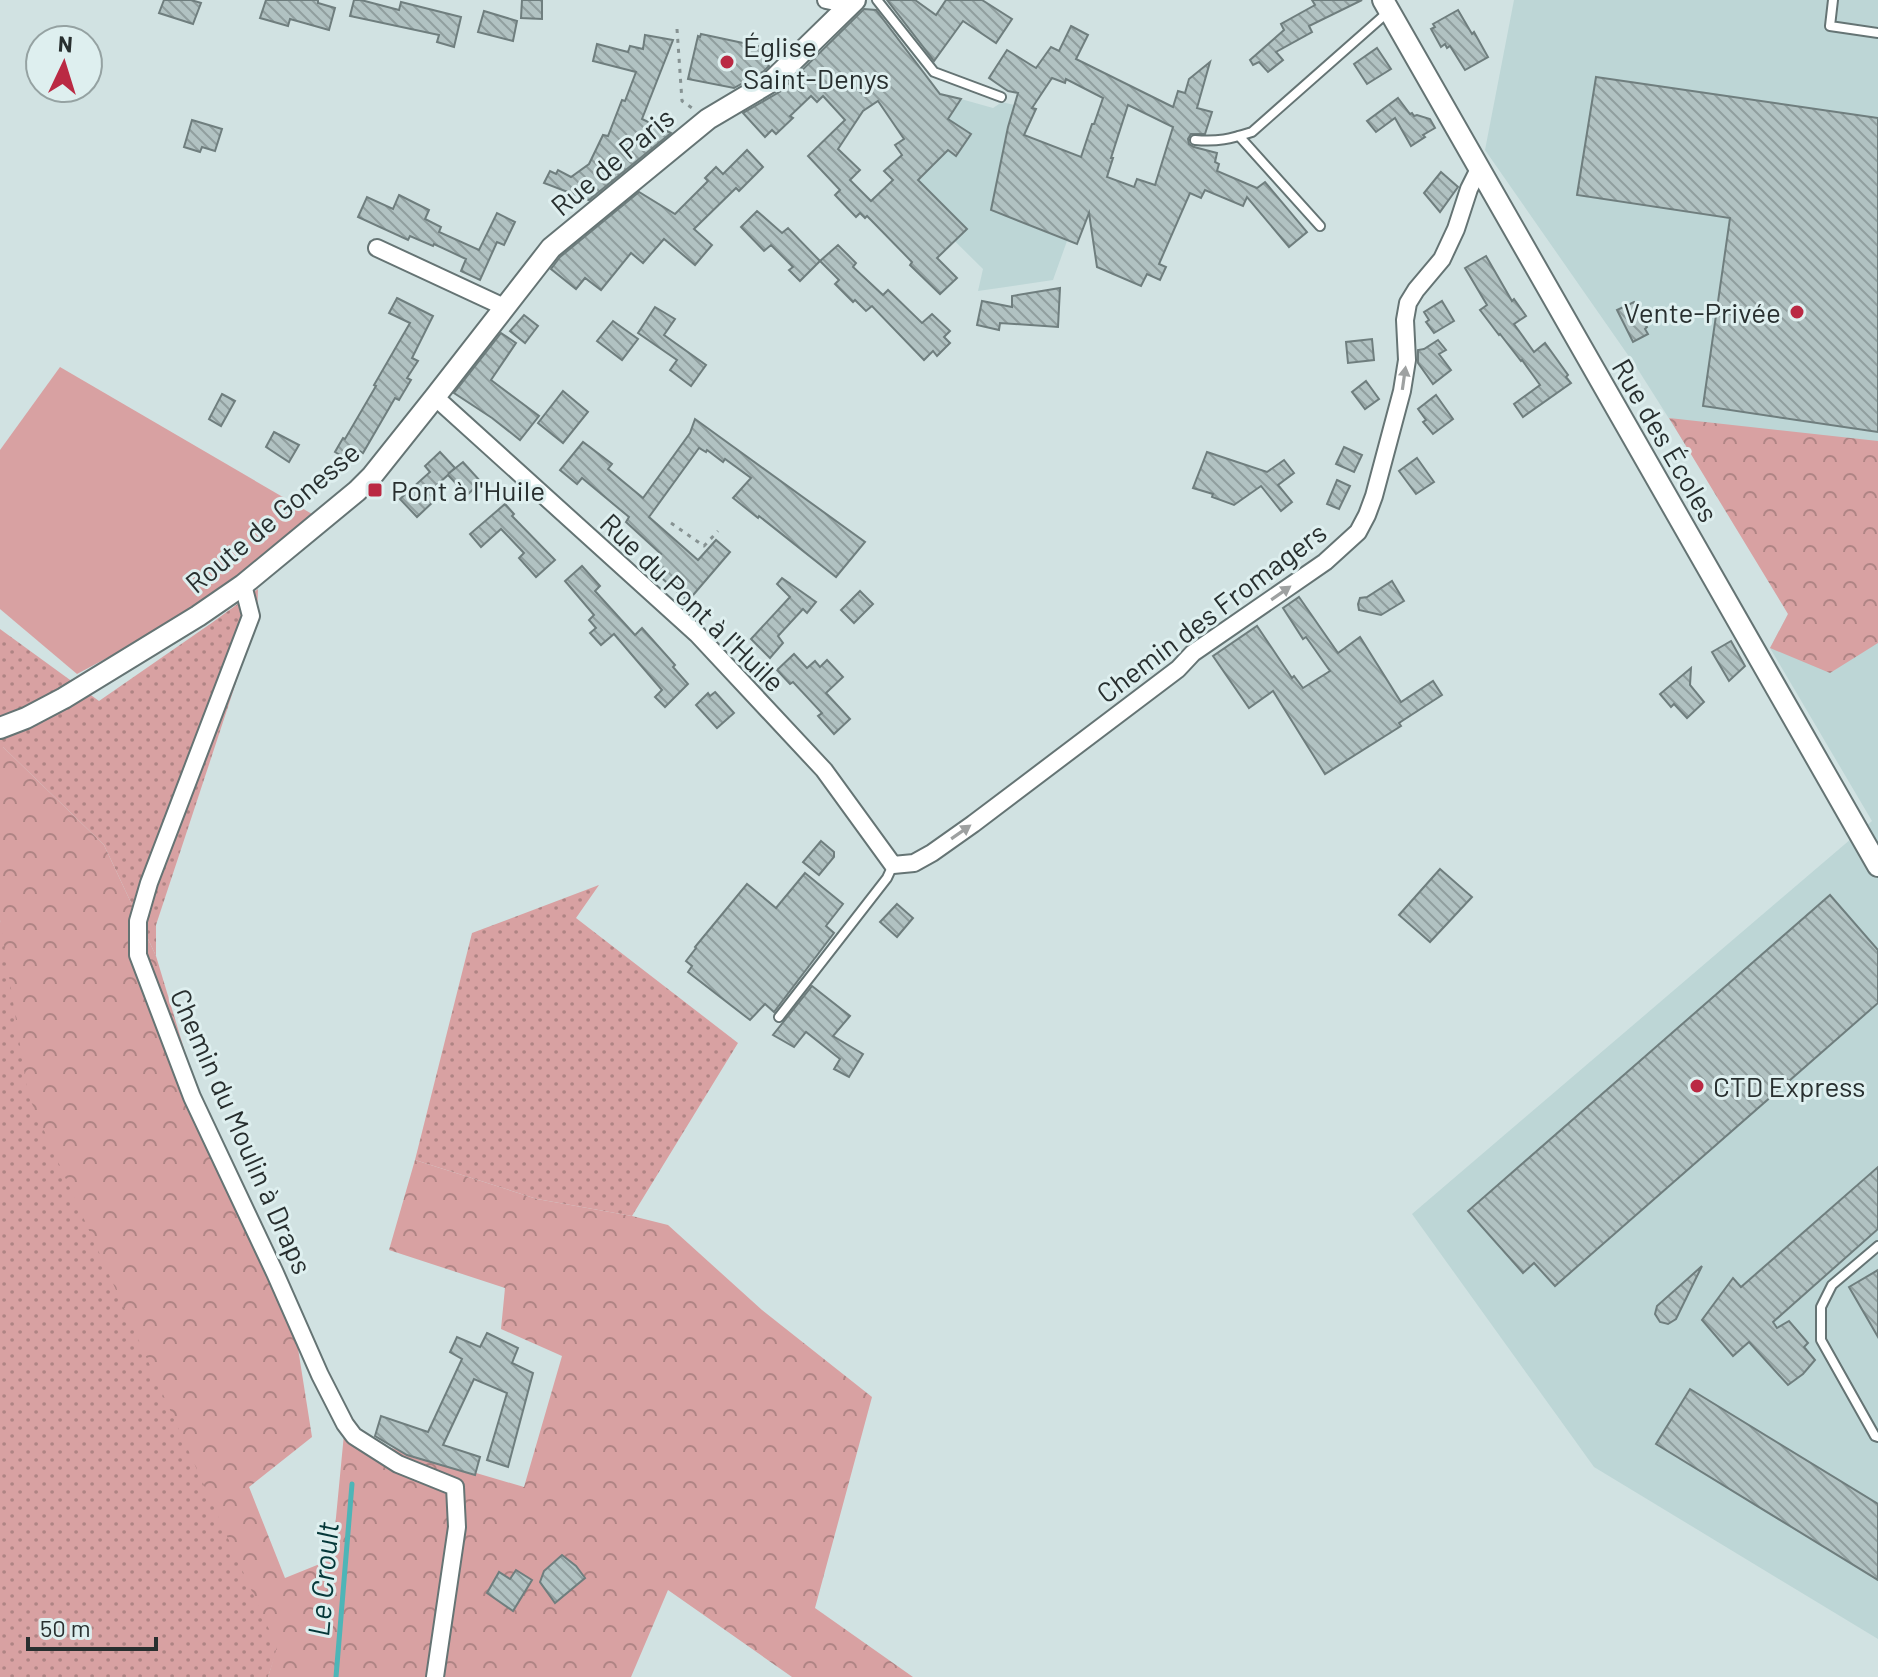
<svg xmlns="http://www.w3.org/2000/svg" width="1878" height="1677" viewBox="0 0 1878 1677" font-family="Barlow,sans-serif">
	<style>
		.built { fill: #bdd6d6 }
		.grass { fill: url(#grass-dots) }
		.forest { fill: url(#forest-crowns) }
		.green { fill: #d8a1a2 }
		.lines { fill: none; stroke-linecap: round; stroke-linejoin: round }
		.stream { stroke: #4eb5b7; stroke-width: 5 }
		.building { fill: url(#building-back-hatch); stroke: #6f7e7e; stroke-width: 2; fill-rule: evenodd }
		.service-casing { stroke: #657474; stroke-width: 12 }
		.minor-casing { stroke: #657474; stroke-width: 20 }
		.tertiary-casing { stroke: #657474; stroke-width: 24 }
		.path { stroke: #869292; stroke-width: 3; stroke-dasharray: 4 6; stroke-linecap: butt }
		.service { stroke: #fff; stroke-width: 8 }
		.minor { stroke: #fff; stroke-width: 16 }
		.tertiary { stroke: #fff; stroke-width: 20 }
		.oneway { fill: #9ea1a1 }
		.poi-dot { fill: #ba2943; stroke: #deefef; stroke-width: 3 }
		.labels { text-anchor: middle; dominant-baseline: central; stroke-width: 6; stroke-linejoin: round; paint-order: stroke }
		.poi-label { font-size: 28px; fill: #282f2f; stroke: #deefef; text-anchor: start }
		.street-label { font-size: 28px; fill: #282f2f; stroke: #deefef }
		.water-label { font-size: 30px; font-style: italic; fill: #043738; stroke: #deefef }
	</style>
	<defs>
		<pattern id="grass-dots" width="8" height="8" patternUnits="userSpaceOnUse" patternTransform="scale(2)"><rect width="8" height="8" fill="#d8a1a2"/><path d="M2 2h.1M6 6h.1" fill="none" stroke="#af8484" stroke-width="1.8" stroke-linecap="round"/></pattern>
		<pattern id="forest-crowns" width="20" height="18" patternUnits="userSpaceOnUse" patternTransform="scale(2)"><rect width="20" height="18" fill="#d8a1a2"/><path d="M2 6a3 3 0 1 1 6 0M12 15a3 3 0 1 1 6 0" fill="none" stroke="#af8484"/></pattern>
		<pattern id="building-back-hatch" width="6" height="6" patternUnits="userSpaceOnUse" patternTransform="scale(2)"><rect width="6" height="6" fill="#b1c2c2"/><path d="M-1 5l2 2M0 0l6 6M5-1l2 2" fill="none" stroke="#909e9e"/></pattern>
	</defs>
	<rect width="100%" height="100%" fill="#d1e2e2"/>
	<g class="built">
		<polygon points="1514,0 1878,0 1878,1639 1594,1467 1412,1214 1872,821 1770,648 1788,614 1773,583 1637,368 1485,150"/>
		<polygon points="961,99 993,108 1002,102 1014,105 991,210 1067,241 1053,280 978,291 983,269 893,180"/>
	</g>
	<g class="grass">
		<polygon points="258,589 257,619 156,925 156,956 104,845 3,747 0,747 0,629 99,701 213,622"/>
		<polygon points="599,885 576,918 738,1043 632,1216 537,1199 415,1160 472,933"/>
		<polygon points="0,920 251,1586 278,1647 268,1677 0,1677"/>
	</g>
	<g class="forest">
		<polygon points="1669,418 1878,441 1878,643 1830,673 1770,648 1788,614"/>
		<polygon points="2,746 104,845 156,956 220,1168 297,1342 312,1437 249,1487 285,1578 332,1559 344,1434 524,1487 562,1356 501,1329 505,1288 389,1250 415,1160 537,1199 632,1216 668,1225 762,1310 872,1397 815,1608 913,1677 792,1677 668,1590 631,1677 268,1677 277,1647 28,1095 0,920 0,747"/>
	</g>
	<polygon class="green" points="60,367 312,514 242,576 154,633 77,674 0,609 0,450"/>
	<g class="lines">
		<polyline class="stream" points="336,1677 352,1484"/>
	</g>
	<g class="building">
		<polygon points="164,0 191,0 201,3 193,24 159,13"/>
		<polygon points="266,0 318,0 318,3 335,8 329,30 290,19 288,26 260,18"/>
		<polygon points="354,0 361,0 399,10 401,2 461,17 454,47 437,42 439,35 350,16"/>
		<polygon points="522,0 542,0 542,19 521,18"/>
		<polygon points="887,0 915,0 936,15 946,0 982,0 1012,19 996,43 963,21 934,61"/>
		<polygon points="1312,0 1362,0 1309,26 1312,32 1276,52 1283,60 1268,72 1259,62 1253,65 1250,60 1284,30 1281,24 1315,5"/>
		<path d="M864 9 876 10 940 94 961 99 948 119 971 134 956 156 948 150 918 180 967 229 937 258 957 278 940 294 910 265 912 262 867 216 865 218 860 213 856 217 835 195 840 190 808 156 845 120 823 96 817 102 811 96 790 116 793 118 776 134 772 130 765 137 743 113 781 91ZM878 101 904 139 895 145 902 155 884 171 893 180 871 201 850 180 860 170 838 149 863 111Z"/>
		<polygon points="1458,10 1472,34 1474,32 1488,57 1465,70 1450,46 1447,48 1445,44 1441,47 1431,29 1435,27 1433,24"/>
		<polygon points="484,11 517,21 513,41 478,32"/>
		<path d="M1071 26 1088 35 1076 59 1173 107 1178 91 1185 93 1189 79 1210 62 1197 108 1212 112 1205 134H1191L1188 139 1189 144 1194 147 1217 153 1215 162 1219 164 1217 171 1257 188 1265 182 1307 232 1289 247 1247 197 1243 206 1205 190 1201 198 1190 193 1159 264 1166 267 1160 280 1147 274 1141 286 1097 267 1089 213 1077 244 991 210 1008 127 1018 93 1008 91 989 78 1007 50 1036 68 1051 47 1059 51ZM1052 78 1065 83 1066 79 1103 98 1094 124H1092L1081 157 1024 135 1036 109 1032 108ZM1128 105 1173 127 1155 185 1137 179 1134 187 1107 177 1113 158H1111Z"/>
		<polygon points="701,34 762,47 761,51 769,66 764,71 734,88 688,79 698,36 700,37"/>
		<polygon points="645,35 673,40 642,119 671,133 589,200 544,183 550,171 556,174 558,170 571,177 589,164 603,135 608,136 622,100 625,101 636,72 593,61 597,44 628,52 630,46 643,49"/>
		<polygon points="1377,48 1391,69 1367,84 1354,64"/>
		<polygon points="1596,77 1878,118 1878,432 1703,406 1730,218 1577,195"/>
		<polygon points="1398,98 1410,114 1412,113 1414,116 1417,115 1430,119 1435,128 1423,135 1425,137 1411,146 1395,118 1376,132 1367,121"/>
		<polygon points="192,120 222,129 215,151 202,147 200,152 184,147"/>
		<polygon points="747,150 763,167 739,191 736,188 694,229 712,245 695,265 664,239 643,263 631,253 601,290 585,278 576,289 551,269 560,257 639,192 675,214 708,181 705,178 716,167 723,174"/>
		<polygon points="1441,172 1458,187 1440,212 1424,193"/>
		<polygon points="399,195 429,210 425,219 441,227 439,232 479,250 497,213 515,222 504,245 497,242 480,280 461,271 466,259 434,244 433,246 410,236 408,240 358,217 367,197 393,209"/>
		<polygon points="757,211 782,233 788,228 820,261 838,245 856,263 853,267 883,295 888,290 922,323 932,314 950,331 944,337 950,343 937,356 933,351 924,360 872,306 866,311 855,300 853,302 835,284 839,280 820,261 800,281 789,270 793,267 771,245 764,251 741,227"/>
		<polygon points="1486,256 1512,301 1514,299 1526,316 1514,324 1534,352 1545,343 1568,375 1566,377 1571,383 1523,417 1514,404 1540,385 1522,360 1521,361 1500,334 1499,335 1480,310 1487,305 1465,268"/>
		<polygon points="1060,288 1058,327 1000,323 999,330 977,325 982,301 1012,307 1012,296"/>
		<polygon points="397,298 433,316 412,358 418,361 407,378 411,380 399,400 395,398 363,453 358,450 352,462 335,452 343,438 345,439 376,386 374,385 410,323 389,313"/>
		<polygon points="1442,301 1454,321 1434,333 1426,322 1429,320 1424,312"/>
		<polygon points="1634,302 1647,327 1645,329 1648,334 1633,342 1617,310"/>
		<polygon points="655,307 675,319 664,335 706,365 691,386 670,370 677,360 638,333"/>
		<polygon points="524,315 538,326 525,343 510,331"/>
		<polygon points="613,321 638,339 622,360 597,341"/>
		<polygon points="501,333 516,343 491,380 539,416 520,440 492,418 454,393"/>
		<polygon points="1372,339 1374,360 1348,363 1346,342"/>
		<polygon points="1438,340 1446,350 1439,354 1451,370 1433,384 1418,363 1418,350 1424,349"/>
		<polygon points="1366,381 1379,399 1365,409 1352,392"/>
		<polygon points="563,391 588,412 563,443 538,423"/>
		<polygon points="222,394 235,401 221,426 209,419"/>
		<polygon points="1436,395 1453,419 1433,434 1423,422 1426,420 1418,409"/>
		<polygon points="695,419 865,542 836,577 759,516 758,518 733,498 751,478 725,459 723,462 707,450 706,452 699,448 649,517 698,560 716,540 730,552 688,601 649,567 661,554 626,522 629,517 582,478 577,484 560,470 583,442 612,464 608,469 643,498 690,433"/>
		<polygon points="274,432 299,445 289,462 266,447"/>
		<polygon points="1344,447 1362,455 1354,472 1336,464"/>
		<polygon points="440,452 455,468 448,474 463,462 481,482 467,495 448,475 428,493 435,500 417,517 400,499 430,472 425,466"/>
		<polygon points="1207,452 1267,472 1284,460 1294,473 1278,485 1292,502 1281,511 1261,486 1234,505 1212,497 1213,494 1193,488"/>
		<polygon points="1417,458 1434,482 1416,494 1399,471"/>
		<polygon points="1337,480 1350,486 1339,509 1327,504"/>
		<polygon points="505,504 514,514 512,516 555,560 536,577 519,558 524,553 501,529 481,547 470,534"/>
		<polygon points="582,566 600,586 595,591 635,635 642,628 675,665 673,667 688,684 665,707 655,697 662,690 614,634 601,645 590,633 596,628 589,620 594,615 565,581"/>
		<polygon points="782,578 816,602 807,613 803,609 778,636 783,643 770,658 751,639 790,597 777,584"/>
		<polygon points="1392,581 1404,601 1381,615 1359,610 1358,604 1360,598 1367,597"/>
		<polygon points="860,591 873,604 854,623 841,610"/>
		<polygon points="1299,597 1338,653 1360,637 1401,702 1433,681 1442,695 1399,723 1401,726 1325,774 1273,691 1249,708 1213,656 1257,626 1292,678 1294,676 1303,688 1330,671 1306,637 1303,639 1283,608"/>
		<polygon points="1731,641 1745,666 1729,681 1712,652"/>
		<polygon points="794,654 807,668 815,661 820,667 827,660 843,677 826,693 850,719 834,734 818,716 822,713 793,682 790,684 777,670"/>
		<polygon points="1691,668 1690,685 1704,702 1687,718 1674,704 1671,707 1660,694"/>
		<polygon points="715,692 734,713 717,728 696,705 708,693 710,696"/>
		<polygon points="821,841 834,852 834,857 819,875 803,862"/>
		<polygon points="1440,869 1472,897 1430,942 1399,915"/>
		<polygon points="805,873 843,904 826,926 834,933 774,1012 765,1004 750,1020 688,972 692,966 686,961 696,948 695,947 747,884 776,908"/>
		<polygon points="1830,895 1878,950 1878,1003 1555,1286 1534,1263 1523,1273 1468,1211"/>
		<polygon points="897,904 913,918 897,937 880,922"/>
		<polygon points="812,986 850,1016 833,1036 863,1054 849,1077 834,1069 840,1059 806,1032 794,1047 773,1035"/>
		<polygon points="1878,1167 1878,1229 1773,1322 1777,1328 1789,1321 1808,1343 1804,1347 1815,1360 1803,1374 1788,1385 1749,1342 1733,1356 1702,1320 1733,1278 1741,1287"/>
		<polygon points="1702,1266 1676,1319 1668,1324 1660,1322 1655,1314 1657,1306"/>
		<polygon points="1878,1270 1878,1337 1849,1287"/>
		<polygon points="487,1333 518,1348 512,1363 533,1373 508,1467 487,1460 507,1393 474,1379 443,1445 480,1457 475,1475 407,1455 375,1436 381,1416 428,1432 462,1359 450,1352 457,1337 480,1347"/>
		<polygon points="1690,1389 1878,1504 1878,1580 1656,1444"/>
		<polygon points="562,1555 576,1566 585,1578 555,1603 540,1582 544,1571"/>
		<polygon points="516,1570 532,1580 513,1611 487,1593 499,1572 510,1579"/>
	</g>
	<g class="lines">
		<g class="service-casing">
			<g id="service">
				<polyline points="877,0 934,72 1001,97"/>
				<polyline points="1833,0 1830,26 1878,33"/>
				<polyline points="1239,136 1320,226"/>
				<path d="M1195 140C1218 142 1230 139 1252 132L1388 12"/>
				<polyline points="779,1017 887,878 893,865"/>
				<polyline points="1878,1246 1832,1285 1821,1307 1821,1340 1875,1436 1878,1437"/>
			</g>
		</g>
		<g class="minor-casing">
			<g id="minor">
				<polyline points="826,0 850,5"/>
				<polyline points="377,248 504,307"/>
				<polyline points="435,397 697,634 824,770 893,865 914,863 932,853 973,824 1178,669 1193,653 1325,562 1358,532 1367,515 1374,496 1402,391 1407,360 1405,320 1408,303 1416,290 1442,259 1456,229 1469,189 1479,169"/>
				<polyline points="243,585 251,616 149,883 138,921 138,955 192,1097 275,1273 320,1375 345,1424 354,1436 398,1464 455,1487 457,1527 435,1677"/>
			</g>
		</g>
		<g class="tertiary-casing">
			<g id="tertiary">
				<polyline points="1383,0 1878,866"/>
				<polyline points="0,728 26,718 64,698 198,616 243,585 357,491 372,476 435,397 551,248 708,119 772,81 855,0"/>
			</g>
		</g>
		<g class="path">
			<polyline points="677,29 682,101 692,108"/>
			<polyline points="671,523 704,546 718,531"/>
		</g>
		<use href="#service" class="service"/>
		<use href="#minor" class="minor"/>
		<use href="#tertiary" class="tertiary"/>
	</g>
	<defs><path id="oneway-solid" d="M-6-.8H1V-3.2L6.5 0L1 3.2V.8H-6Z" transform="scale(2)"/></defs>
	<g class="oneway">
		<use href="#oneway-solid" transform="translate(1404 378) rotate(-82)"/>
		<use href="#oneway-solid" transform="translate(1281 593) rotate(-35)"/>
		<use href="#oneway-solid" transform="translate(961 832) rotate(-35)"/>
	</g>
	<g class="poi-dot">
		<circle cx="727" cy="62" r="8"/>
		<circle cx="1797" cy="312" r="8"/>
		<rect x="367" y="482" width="16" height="16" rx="4"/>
		<circle cx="1697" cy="1086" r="8"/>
	</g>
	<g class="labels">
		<g class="poi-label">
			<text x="743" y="46">Église<tspan x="743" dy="32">Saint-Denys</tspan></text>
			<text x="1781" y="312" text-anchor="end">Vente-Privée</text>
			<text x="391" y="490">Pont à l'Huile</text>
			<text x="1713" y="1086">CTD Express</text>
		</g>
		<g class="street-label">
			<text transform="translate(612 161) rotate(-40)">Rue de Paris</text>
			<text transform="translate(1666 440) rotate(60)">Rue des Écoles</text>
			<text transform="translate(272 517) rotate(-40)">Route de Gonesse</text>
			<text transform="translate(693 602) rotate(44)">Rue du Pont à l'Huile</text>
			<text transform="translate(1211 612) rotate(-37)">Chemin des Fromagers</text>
			<text transform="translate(242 1131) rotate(66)">Chemin du Moulin à Draps</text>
		</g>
		<g class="water-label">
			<text transform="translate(322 1579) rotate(-85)">Le Croult</text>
		</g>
	</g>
	<g transform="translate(64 64) rotate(4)"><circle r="38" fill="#deefef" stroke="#95a2a2" stroke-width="2"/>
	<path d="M0-6L14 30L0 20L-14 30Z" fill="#ba2943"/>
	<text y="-12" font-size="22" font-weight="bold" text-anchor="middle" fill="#282f2f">N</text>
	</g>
	<path d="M28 1637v12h128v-12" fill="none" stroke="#282f2f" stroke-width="4"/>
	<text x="40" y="1637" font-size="24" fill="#282f2f" stroke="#deefef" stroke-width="6" paint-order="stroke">50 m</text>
</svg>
